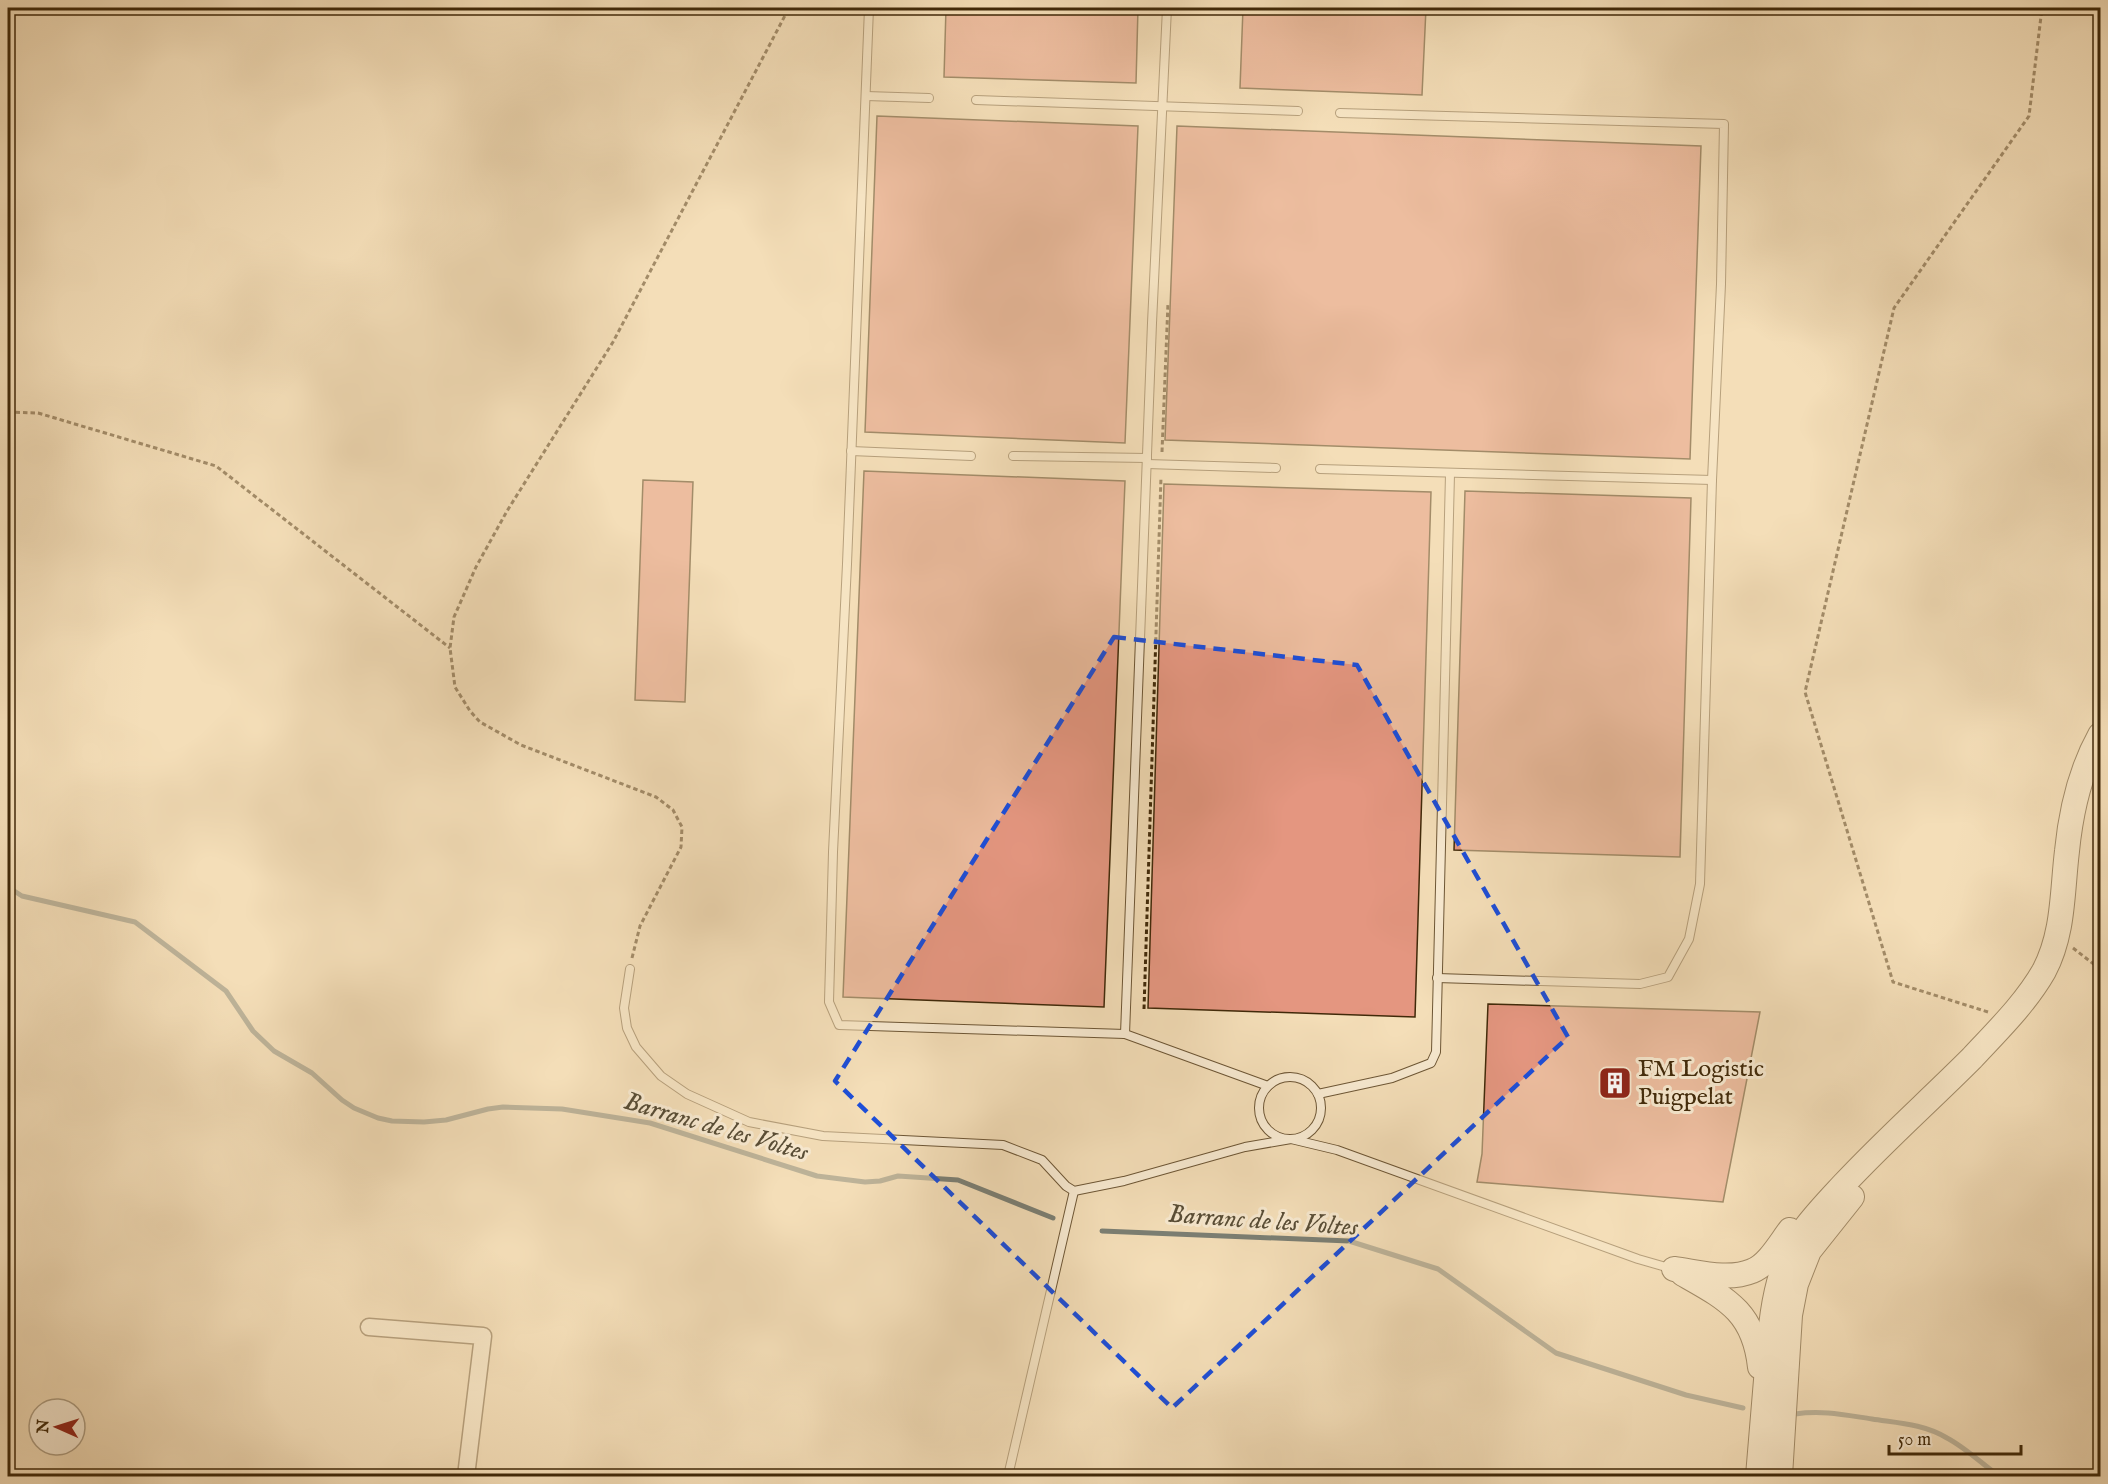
<svg xmlns="http://www.w3.org/2000/svg" width="2108" height="1484" viewBox="0 0 2108 1484" font-family="'IM FELL English',serif">
	<style>
		.lines { fill: none; stroke-linecap: round; stroke-linejoin: round }
		.stream { stroke: #7b7f74; stroke-width: 5 }
		.building { fill: #e49680; stroke: #402909; stroke-width: 1.5 }
		.lane-casing { stroke: #6d5635; stroke-width: 10 }
		.street-casing { stroke: #6d5635; stroke-width: 19 }
		.secondary-casing { stroke: #402909; stroke-width: 26 }
		.path { stroke: #402909; stroke-width: 3; stroke-dasharray: 4.5 3; stroke-linecap: butt }
		.lane { stroke: #f8ead1; stroke-width: 8 }
		.street { stroke: #f8ead1; stroke-width: 16 }
		.secondary { stroke: #f8ead1; stroke-width: 24 }
		.marked { fill: none; stroke: #1d4ed8; stroke-width: 4.5; stroke-dasharray: 12 8; stroke-linejoin: round }
		.labels { text-anchor: middle; dominant-baseline: central; stroke-width: 6; stroke-linejoin: round; paint-order: stroke }
		.poi-label { font-size: 24px; fill: #402909; stroke: #f8ead1; text-anchor: start }
		.water-label { font-size: 26px; font-style: italic; fill: #584d36; stroke: #f8ead1 }
	</style>
	<rect width="100%" height="100%" fill="#f4deb8"/>
	<filter id="stains"><feTurbulence type="fractalNoise" baseFrequency=".00333" numOctaves="4"/><feColorMatrix values="0 0 0 0 .2 0 0 0 0 .09 0 0 0 0 .02 0 0 0 .5 -.17"/></filter>
	<radialGradient id="worn" r=".72"><stop offset=".6" stop-color="#630" stop-opacity="0"/><stop offset="1" stop-color="#630" stop-opacity=".3"/></radialGradient>
	<g class="lines">
		<g class="stream">
			<polyline points="8,887 22,896 135,922 226,991 253,1031 274,1051 312,1073 342,1100 354,1108 378,1118 392,1121 424,1122 446,1120 488,1109 503,1107 562,1109 650,1123 817,1176 865,1182 880,1181 898,1176 958,1180 1053,1218"/>
			<polyline points="1102,1231 1349,1241 1438,1269 1556,1353 1686,1395 1743,1408"/>
			<path d="M1795 1414C1823 1410 1845 1415 1872 1419 1898 1423 1924 1424 1947 1438 1966 1448 1982 1464 1999 1476"/>
		</g>
	</g>
	<g class="building">
		<polygon points="946,8 1138,8 1136,83 944,77"/>
		<polygon points="1243,8 1426,8 1422,95 1240,88"/>
		<polygon points="877,116 1138,126 1125,443 865,432"/>
		<polygon points="1177,126 1701,146 1690,459 1165,440"/>
		<polygon points="864,471 1125,481 1104,1007 843,997"/>
		<polygon points="643,480 693,482 685,702 635,700"/>
		<polygon points="1164,484 1431,492 1415,1017 1148,1008"/>
		<polygon points="1465,491 1691,498 1680,857 1454,850"/>
		<polygon points="1488,1004 1760,1012 1723,1202 1477,1182 1482,1154"/>
	</g>
	<g class="lines">
		<g class="lane-casing">
			<g id="lane">
				<polyline points="869,8 847,564 833,852 829,1002 839,1025 1125,1034 1268,1086"/>
				<polyline points="866,96 929,98"/>
				<polyline points="976,100 1298,111"/>
				<polyline points="1340,113 1724,124 1721,284 1712,480 1700,884 1689,939 1668,977 1640,984 1437,978"/>
				<polyline points="851,451 971,456"/>
				<polyline points="1013,456 1147,458"/>
				<polyline points="1147,464 1276,468"/>
				<polyline points="1320,469 1712,480"/>
				<polyline points="630,969 624,1008 627,1028 636,1047 661,1076 687,1094 749,1122 823,1136 1003,1145 1042,1160 1066,1186 1074,1191 1124,1181 1245,1147 1291,1139 1337,1150 1638,1259 1673,1269"/>
				<polyline points="1125,1034 1152,323 1167,8"/>
				<circle cx="1290" cy="1108" r="31"/>
				<polyline points="1318,1094 1392,1078 1431,1063 1436,1052 1450,474"/>
				<polyline points="1008,1476 1074,1191"/>
			</g>
		</g>
		<g class="street-casing">
			<polyline id="street" points="369,1327 483,1336 466,1476"/>
		</g>
		<g class="secondary-casing">
			<g id="secondary">
				<path d="M1674 1269C1698 1272 1728 1281 1752 1271 1768 1265 1780 1243 1790 1230"/>
				<path d="M1683 1274C1727 1299 1754 1312 1760 1367"/>
				<path d="M1758 1476C1761 1440 1764 1404 1767 1368 1770 1335 1772 1301 1783 1269 1794 1236 1819 1211 1843 1185 1884 1141 1929 1101 1972 1058 1998 1030 2025 1004 2044 971 2064 933 2062 892 2067 851 2071 810 2080 771 2100 735"/>
				<polyline points="1780,1476 1790,1315 1796,1284 1809,1251 1852,1197"/>
			</g>
		</g>
		<g class="path">
			<polyline points="8,412 38,413 216,466 450,648"/>
			<polyline points="1162,452 1168,303"/>
			<polyline points="2073,948 2100,969"/>
			<polyline points="632,958 640,926 681,847 682,827 673,810 656,797 521,745 480,722 470,711 455,687 450,648 454,617 476,567 507,511 613,342 789,8"/>
			<polyline points="1144,1009 1161,477"/>
			<polyline points="1988,1012 1893,982 1805,692 1894,308 2029,116 2042,8"/>
		</g>
		<use href="#lane" class="lane"/>
		<use href="#street" class="street"/>
		<use href="#secondary" class="secondary"/>
	</g>
	<path d="M0 0H2108V1484H0ZM1114 637 1357 665 1568 1037 1172 1408 835 1081Z" fill="#f4deb8" fill-opacity=".55" fill-rule="evenodd"/>
	<path class="marked" d="M1114 637 1357 665 1568 1037 1172 1408 835 1081Z"/>
	<defs>
		<g id="building-square" transform="scale(1.725)"><rect x="-9" y="-9" width="18" height="18" rx="4" fill="#8f2418" stroke="#f8ead1"/><path d="M-4-6H4V6H1V3H-1V6H-4ZM-2.5-4.3h1.7v1.8h-1.7ZM.8-4.3h1.7v1.8H.8ZM-2.5-1h1.7V.8h-1.7ZM.8-1h1.7V.8H.8Z" fill="#fff"/></g>
	</defs>
	<g fill-rule="evenodd">
		<use href="#building-square" x="1615" y="1083"/>
	</g>
	<g class="labels">
		<g class="poi-label">
			<text x="1638" y="1069">FM Logistic<tspan x="1638" dy="28">Puigpelat</tspan></text>
		</g>
		<g class="water-label">
			<text transform="translate(716 1127) rotate(16)">Barranc de les Voltes</text>
			<text transform="translate(1263 1221) rotate(4)">Barranc de les Voltes</text>
		</g>
	</g>
	<rect width="2108" height="1484" fill="none" stroke="#f4deb8" stroke-width="30"/>
	<rect x="9" y="9" width="2090" height="1466" fill="none" stroke="#402909" stroke-width="3"/>
	<rect x="15" y="15" width="2078" height="1454" fill="none" stroke="#402909" stroke-width="1.5"/>
	<g transform="translate(57 1427) rotate(273)"><circle r="28" fill="#f8ead1" stroke="#ae9d81" stroke-width="1.5"/>
	<path d="M0-4.5L10 22L0 15L-10 22Z" fill="#8f2418"/>
	<text y="-9" font-size="16" font-weight="bold" text-anchor="middle" fill="#402909">N</text>
	</g>
	<path d="M1889 1445v9h132v-9" fill="none" stroke="#402909" stroke-width="3"/>
	<text x="1898" y="1445" font-size="18" fill="#402909" stroke="#f8ead1" stroke-width="4.5" paint-order="stroke">50 m</text>
	<rect width="100%" height="100%" filter="url(#stains)"/>
	<rect width="100%" height="100%" fill="url(#worn)"/>
</svg>
